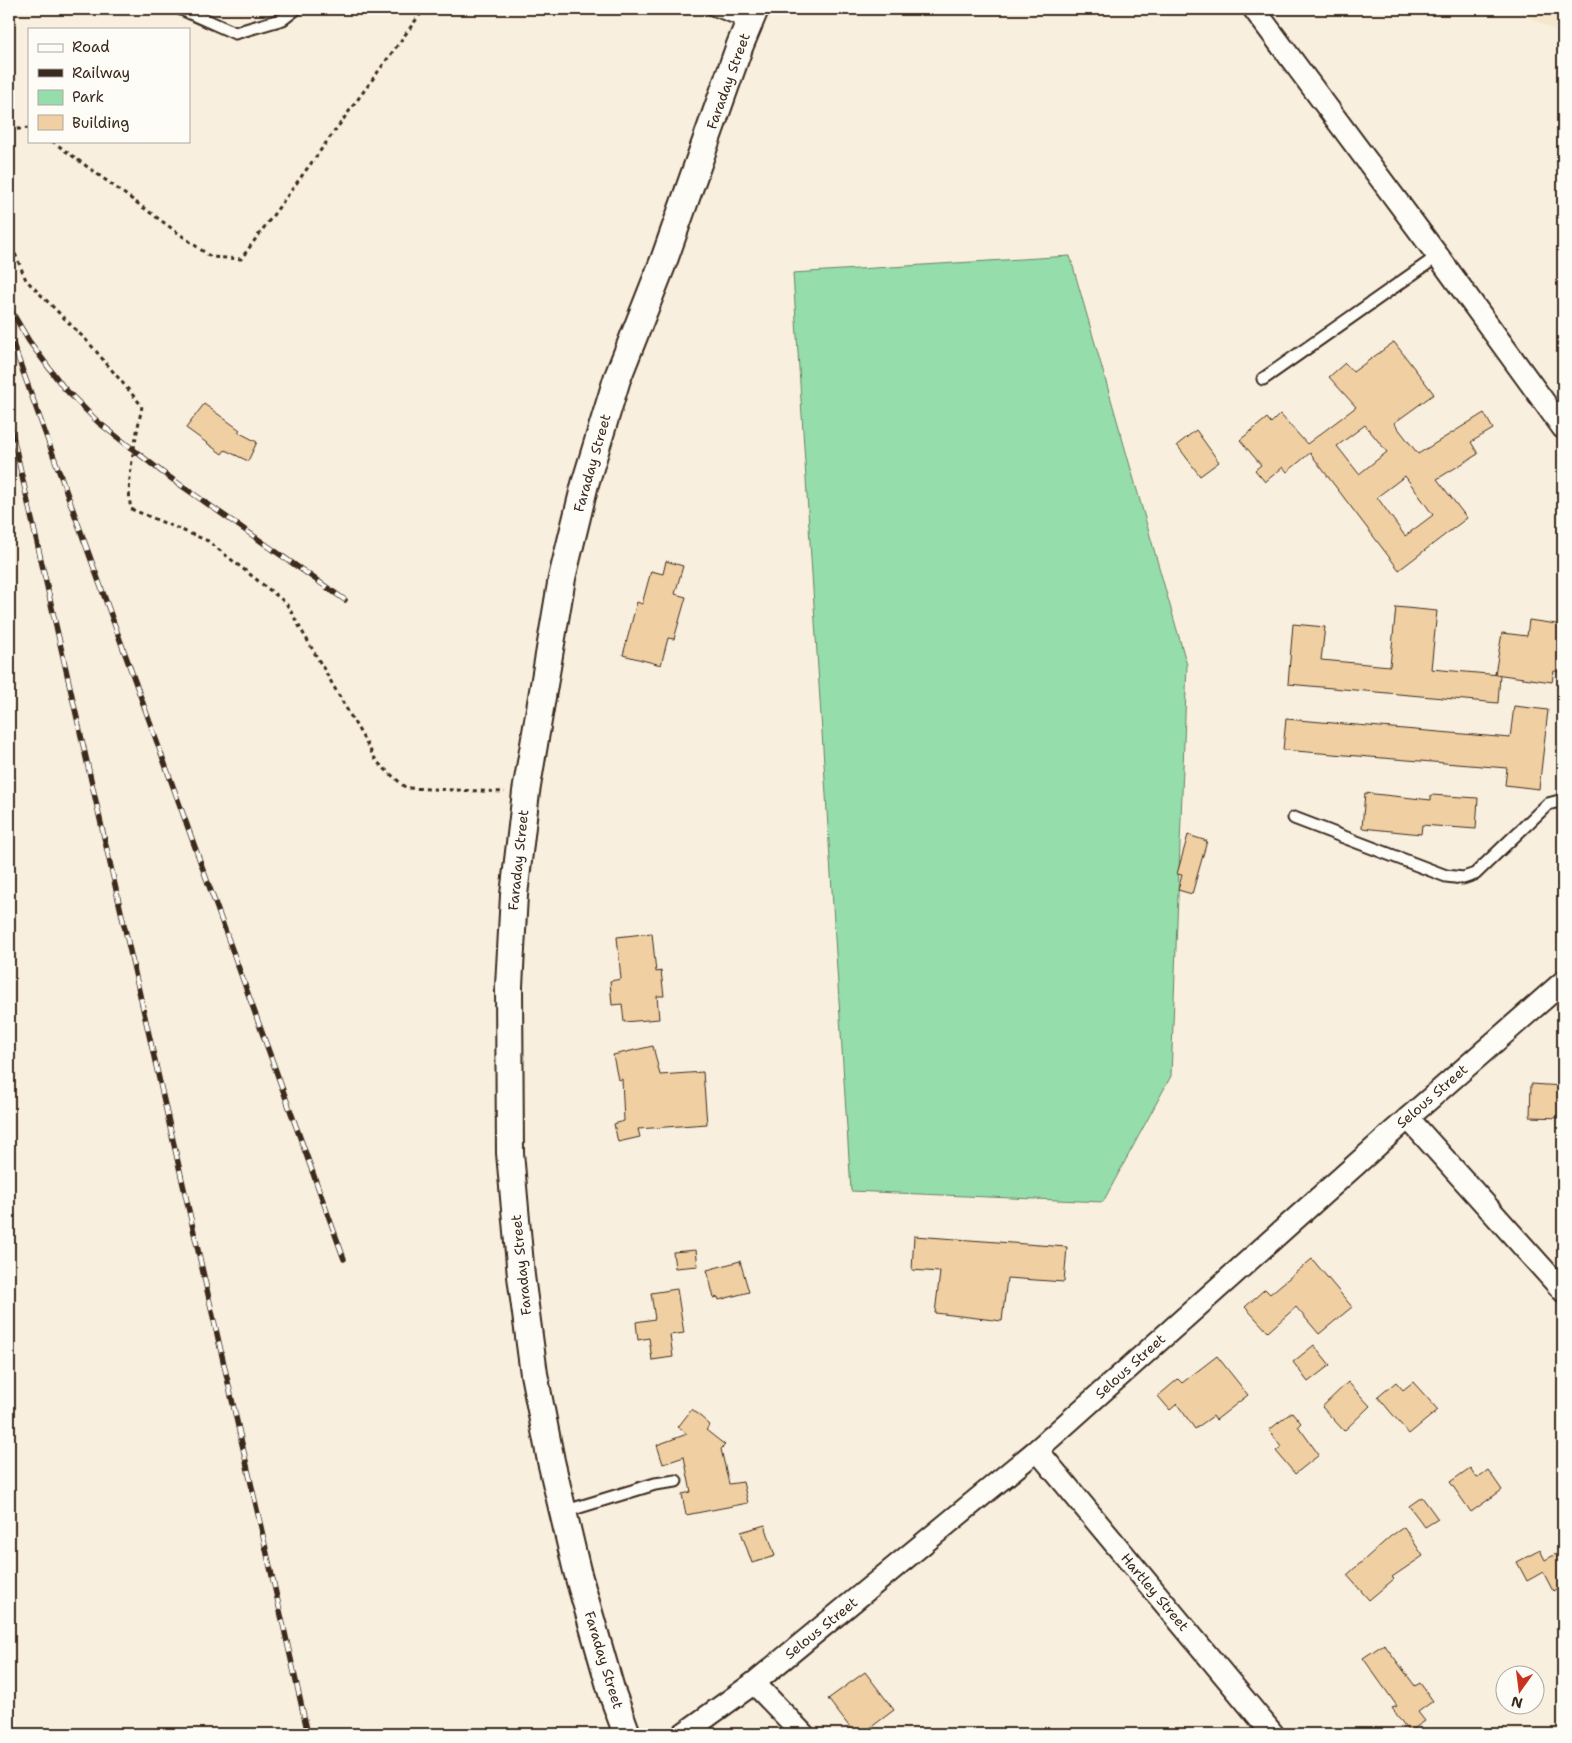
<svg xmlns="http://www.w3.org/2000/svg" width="1572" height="1743" viewBox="0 0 1572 1743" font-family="'Shantell Sans',sans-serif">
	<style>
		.built { fill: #f6e6cc }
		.green { fill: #95ddab; stroke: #688464 }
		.building { fill: #f0d0a2; stroke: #3b2a1e; fill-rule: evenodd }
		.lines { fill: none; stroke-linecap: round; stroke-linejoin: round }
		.service-casing { stroke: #3b2a1e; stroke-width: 15 }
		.minor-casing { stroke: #3b2a1e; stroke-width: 25 }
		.tertiary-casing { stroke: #3b2a1e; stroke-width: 30 }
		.path { stroke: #3b2a1e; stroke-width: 3; stroke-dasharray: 4 4; stroke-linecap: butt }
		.service { stroke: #fdfcf7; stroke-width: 11 }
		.minor { stroke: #fdfcf7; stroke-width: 21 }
		.tertiary { stroke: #fdfcf7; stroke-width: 26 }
		.rail-casing { stroke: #3b2a1e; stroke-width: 5.5 }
		.rail { stroke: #fdfcf7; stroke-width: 4; stroke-dasharray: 11; stroke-linecap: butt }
		.labels { text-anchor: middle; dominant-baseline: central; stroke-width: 4; stroke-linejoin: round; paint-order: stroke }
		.street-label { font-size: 14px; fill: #3b2a1e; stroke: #fdfcf7 }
	</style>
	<rect width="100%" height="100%" fill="#f9efde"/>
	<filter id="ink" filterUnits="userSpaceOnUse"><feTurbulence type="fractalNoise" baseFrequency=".02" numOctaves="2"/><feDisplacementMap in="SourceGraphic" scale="10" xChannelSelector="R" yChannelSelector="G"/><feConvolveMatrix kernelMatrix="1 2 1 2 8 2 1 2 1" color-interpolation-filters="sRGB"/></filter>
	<g filter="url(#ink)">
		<polygon class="built" points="1513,9 1563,9 1563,35"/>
		<polygon class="green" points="1070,256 1187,665 1171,1076 1103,1202 851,1191 793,273"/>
		<g class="building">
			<path d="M1394 342 1434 394 1394 423 1418 454 1484 413 1493 429 1471 442 1478 454 1437 479 1467 518 1399 570 1310 453 1287 472 1283 467 1265 482 1255 470 1261 465 1240 440 1267 418 1271 423 1280 414 1307 444 1356 407 1329 377 1345 363 1353 372ZM1365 425 1387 452 1359 474 1337 446ZM1405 476 1433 515 1405 536 1377 497Z"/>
			<polygon points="204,404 240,430 238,432 257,442 248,461 225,450 222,454 186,428"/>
			<polygon points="1196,430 1219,462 1200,476 1177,445"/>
			<polygon points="666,561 683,566 675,594 686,597 674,639 668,638 661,665 623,655 637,602 642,604 651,571 663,574"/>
			<polygon points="1396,607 1437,611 1431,669 1500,675 1498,703 1288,684 1293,624 1325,627 1321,660 1390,666"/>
			<polygon points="1529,620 1563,625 1561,639 1563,639 1563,672 1554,671 1552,682 1495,674 1502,633 1527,636"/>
			<polygon points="1514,706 1548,710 1539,789 1505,785 1507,768 1283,750 1286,719 1510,738"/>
			<polygon points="1365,793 1431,800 1431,795 1478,798 1476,829 1422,825 1421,834 1362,828"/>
			<polygon points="1188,835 1207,841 1192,894 1178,890 1182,875 1177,874"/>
			<polygon points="652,933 656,972 661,971 664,996 657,996 659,1019 624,1022 622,1004 612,1005 610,981 621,979 617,937"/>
			<polygon points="653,1046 660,1075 703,1072 707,1124 638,1129 640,1137 618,1142 614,1124 624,1121 622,1079 618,1080 613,1055"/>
			<polygon points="1531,1084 1563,1086 1563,1118 1530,1117"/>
			<polygon points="914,1236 1067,1247 1064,1282 1007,1278 1002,1321 935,1313 940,1272 912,1270"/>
			<polygon points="696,1250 698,1266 675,1268 673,1252"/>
			<polygon points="1312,1259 1352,1307 1319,1334 1296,1307 1268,1332 1245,1307 1265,1289 1270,1294"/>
			<polygon points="740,1261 749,1292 719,1300 718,1297 714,1298 707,1270"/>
			<polygon points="677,1289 684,1333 670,1335 673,1357 652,1360 649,1338 638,1340 636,1322 655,1319 651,1293"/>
			<polygon points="1314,1345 1330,1365 1308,1382 1293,1362"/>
			<polygon points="1217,1356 1248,1395 1216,1420 1213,1416 1195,1429 1177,1404 1170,1410 1158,1396 1178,1379 1182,1383"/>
			<polygon points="1348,1382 1370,1406 1344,1431 1322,1407"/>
			<polygon points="1396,1382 1403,1390 1413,1382 1438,1410 1409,1434 1378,1397"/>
			<polygon points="692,1409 710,1425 706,1430 725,1445 721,1449 729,1484 743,1482 748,1503 686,1515 682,1494 691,1492 684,1457 663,1464 657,1445 687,1434 678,1427"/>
			<polygon points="1292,1412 1301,1423 1298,1426 1319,1455 1295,1474 1276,1451 1281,1447 1269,1430"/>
			<polygon points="1470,1468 1477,1478 1488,1470 1502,1490 1471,1512 1450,1482"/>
			<polygon points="1422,1497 1438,1519 1425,1527 1409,1506"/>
			<polygon points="765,1525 775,1556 752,1563 741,1532"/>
			<polygon points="1404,1527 1423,1556 1392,1577 1394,1579 1369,1600 1347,1575 1391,1536"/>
			<polygon points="1540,1550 1545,1560 1556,1554 1563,1566 1563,1585 1553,1591 1543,1572 1527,1581 1517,1562"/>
			<polygon points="1384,1644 1415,1686 1420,1683 1433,1701 1418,1712 1425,1721 1409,1732 1392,1708 1397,1706 1363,1658"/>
			<polygon points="865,1672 894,1710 862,1734 855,1734 828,1699"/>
		</g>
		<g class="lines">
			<g class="service-casing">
				<g id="service">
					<polyline points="181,9 235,33 283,19 296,9"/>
					<polyline points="712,9 749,23"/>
					<polyline points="1263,379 1438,256"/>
					<polyline points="1294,818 1446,876 1463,878 1475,874 1548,804 1563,800"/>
					<polyline points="563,1512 655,1484 676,1481"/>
				</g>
			</g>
			<g class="minor-casing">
				<g id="minor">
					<polyline points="1254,9 1438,256 1563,428"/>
					<polyline points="1408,1118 1563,1291"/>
					<polyline points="1037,1450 1273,1734"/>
					<polyline points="754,1683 803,1734"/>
					<polyline points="683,1734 754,1683 1037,1450 1408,1118 1563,982"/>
				</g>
			</g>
			<g class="tertiary-casing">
				<polyline id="tertiary" points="627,1734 612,1693 577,1571 551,1461 534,1374 521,1276 510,1153 509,986 514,895 526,792 562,578 585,484 617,379 664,260 740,45 755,9"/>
			</g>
			<g class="path">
				<polyline points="9,130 29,128"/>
				<polyline points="52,141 211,257 241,259 424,9"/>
				<path d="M9 239 26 280 90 344 142 406C137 433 125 484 131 509L208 541 286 603 377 762 406 788 505 792"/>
			</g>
			<use href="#service" class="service"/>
			<use href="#minor" class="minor"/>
			<use href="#tertiary" class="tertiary"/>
			<g class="rail-casing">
				<g id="rail">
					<polyline points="9,307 29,341 64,388 98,422 162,472 345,600"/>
					<polyline points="9,333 344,1259"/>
					<polyline points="9,419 308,1734"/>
				</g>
			</g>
			<use href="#rail" class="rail"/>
		</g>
	</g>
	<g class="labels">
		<g class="street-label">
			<text transform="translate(728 81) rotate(-70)">Faraday Street</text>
			<text transform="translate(592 463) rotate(-74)">Faraday Street</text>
			<text transform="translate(518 860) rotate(-84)">Faraday Street</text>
			<text transform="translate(1432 1096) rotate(-41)">Selous Street</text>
			<text transform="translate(521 1265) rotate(-96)">Faraday Street</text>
			<text transform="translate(1130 1366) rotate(-42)">Selous Street</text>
			<text transform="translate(1155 1592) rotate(50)">Hartley Street</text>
			<text transform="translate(821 1628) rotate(-39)">Selous Street</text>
			<text transform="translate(604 1660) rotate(73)">Faraday Street</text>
		</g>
	</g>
	<rect width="1572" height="1743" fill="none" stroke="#fdfcf7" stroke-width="30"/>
	<rect x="15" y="15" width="1542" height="1713" fill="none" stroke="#3b2a1e" stroke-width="2" filter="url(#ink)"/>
	<rect x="28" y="28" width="162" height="115" fill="#fdfcf7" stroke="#afa8a0"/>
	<rect x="38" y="44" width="25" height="8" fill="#fdfcf7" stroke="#afa8a0"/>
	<text x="72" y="52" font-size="15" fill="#3b2a1e">Road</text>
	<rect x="38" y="69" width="25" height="8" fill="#3b2a1e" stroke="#afa8a0"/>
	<text x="72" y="78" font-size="15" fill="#3b2a1e">Railway</text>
	<rect x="38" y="90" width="25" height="15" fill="#95ddab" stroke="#afa8a0"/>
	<text x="72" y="102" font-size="15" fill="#3b2a1e">Park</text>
	<rect x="38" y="115" width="25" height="15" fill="#f0d0a2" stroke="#afa8a0"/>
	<text x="72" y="128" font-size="15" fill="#3b2a1e">Building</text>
	<g transform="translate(1520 1690) rotate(194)"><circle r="24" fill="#fdfcf7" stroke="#afa8a0"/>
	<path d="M0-4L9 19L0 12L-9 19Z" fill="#c8321e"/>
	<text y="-8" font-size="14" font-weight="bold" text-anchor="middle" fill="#3b2a1e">N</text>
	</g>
</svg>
